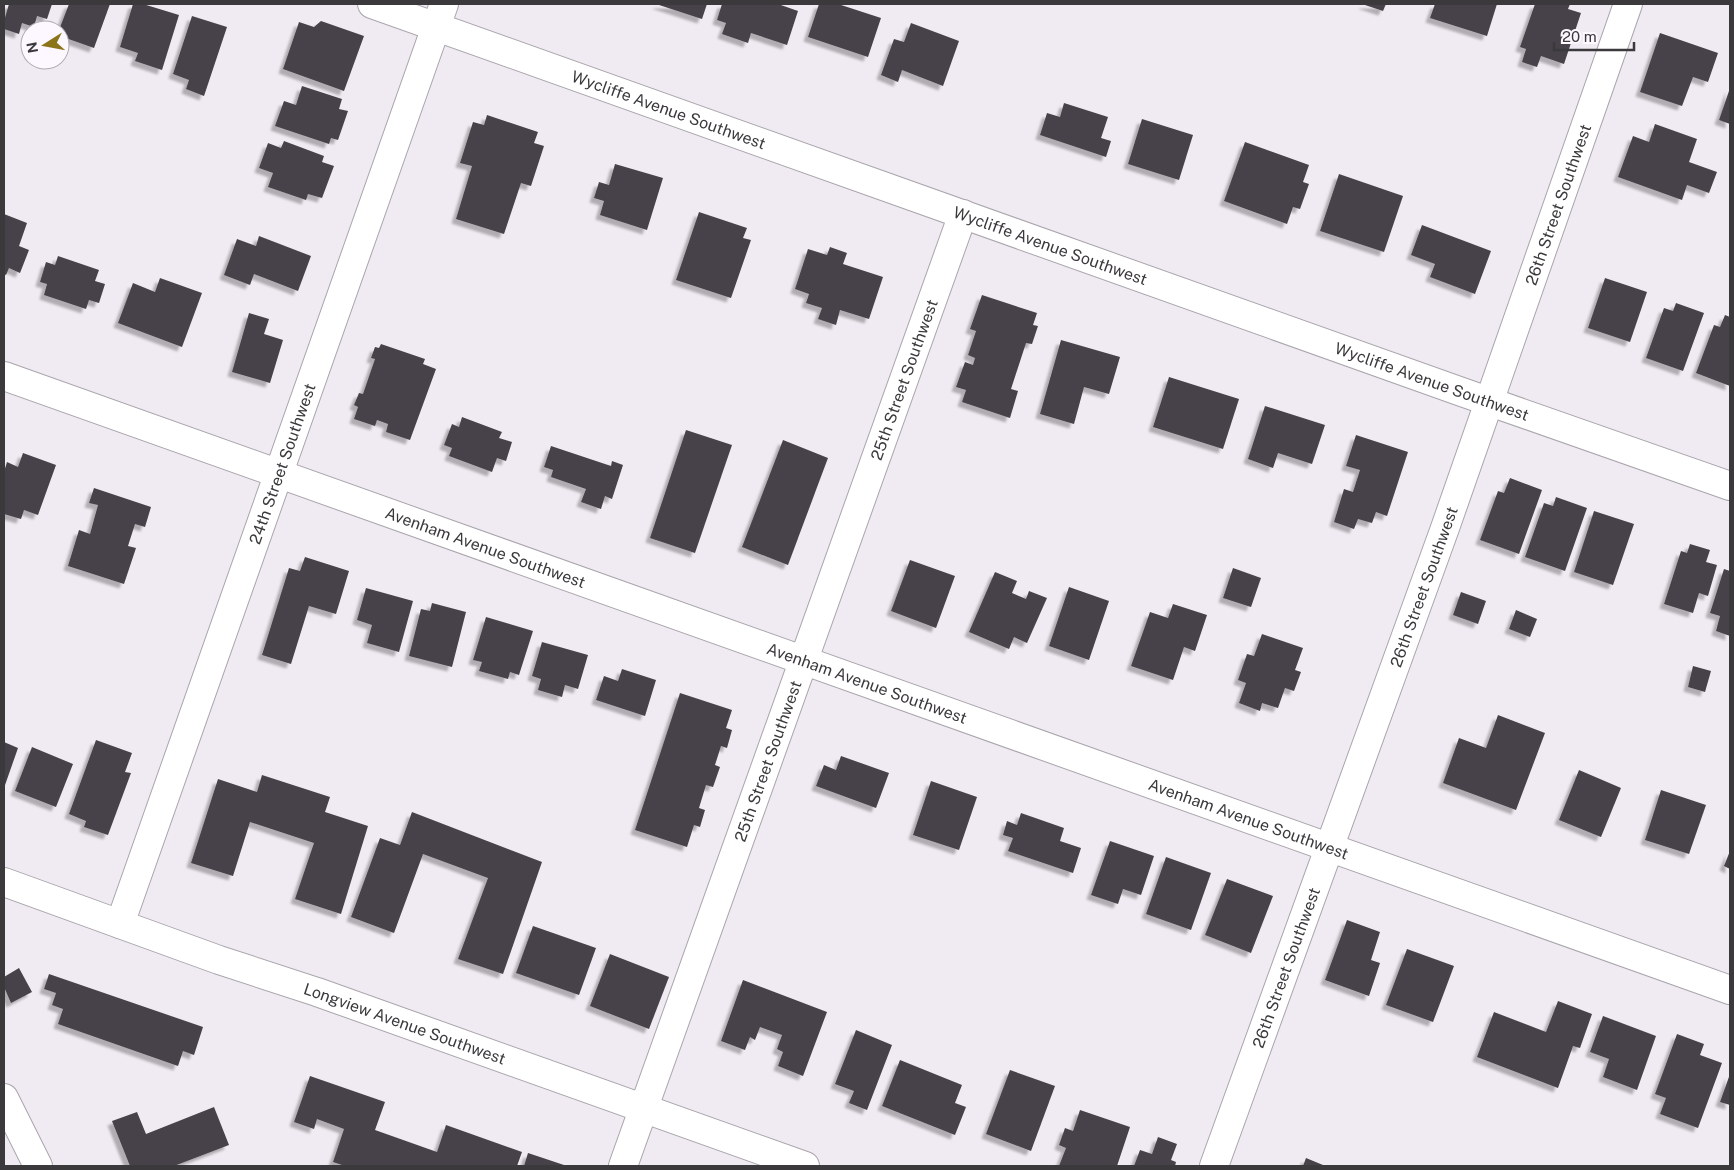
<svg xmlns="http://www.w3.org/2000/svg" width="1734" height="1170" viewBox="0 0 1734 1170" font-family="'Public Sans',sans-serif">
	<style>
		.building { fill: #474348; filter: url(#shadow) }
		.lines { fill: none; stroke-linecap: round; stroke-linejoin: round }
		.minor-casing { stroke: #aaa5ac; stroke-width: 30 }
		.minor { stroke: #fff; stroke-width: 28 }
		.labels { text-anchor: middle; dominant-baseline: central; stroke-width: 5; stroke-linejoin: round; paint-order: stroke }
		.street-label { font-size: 16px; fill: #3b393c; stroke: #fdf8ff }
	</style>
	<defs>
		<filter id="shadow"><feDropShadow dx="-4.5" dy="4.5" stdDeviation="1" flood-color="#0004"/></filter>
	</defs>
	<rect width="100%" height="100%" fill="#f0ebf2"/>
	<g class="building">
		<polygon points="9,4 52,4 47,19 37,16 34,27 22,23 19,34 4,29 4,21"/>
		<polygon points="69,4 110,4 94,48 60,36 59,30"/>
		<polygon points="133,4 143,4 179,15 162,70 135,61 138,53 120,47"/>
		<polygon points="656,4 707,4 702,19"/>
		<polygon points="722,4 778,4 798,11 787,45 751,33 748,43 722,34 726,23 717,20"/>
		<polygon points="819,4 838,4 881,18 868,57 808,37"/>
		<polygon points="1362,4 1386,4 1383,11"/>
		<polygon points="1435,4 1497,4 1487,36 1430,18"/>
		<polygon points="1535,4 1570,4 1568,9 1581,13 1564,64 1541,56 1537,67 1522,62 1526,49 1520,47"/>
		<polygon points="192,16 227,27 204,96 186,89 189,80 173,74"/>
		<polygon points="321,21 364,36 344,91 283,69 299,22 314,27"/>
		<polygon points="911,23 959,41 943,86 902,70 898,82 881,75 894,39 904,42"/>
		<polygon points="1660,33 1718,53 1708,82 1693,77 1682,106 1640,92"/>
		<polygon points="302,86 342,99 339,109 348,111 338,140 331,138 329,144 275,126 284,101 296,105"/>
		<polygon points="1730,88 1730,124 1719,120"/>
		<polygon points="1064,103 1108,117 1101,138 1111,141 1106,157 1040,135 1047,113 1060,117"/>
		<polygon points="487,115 538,132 534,143 544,146 531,186 521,183 504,234 456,219 472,166 460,163 473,122 484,125"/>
		<polygon points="1142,119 1193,135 1179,180 1128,164"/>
		<polygon points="1655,124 1697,139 1689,162 1717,172 1709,193 1687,185 1682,200 1618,177 1633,136 1649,142"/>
		<polygon points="284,141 324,156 322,162 334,166 322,198 308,194 306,200 268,187 273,173 259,168 268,143 281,148"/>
		<polygon points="1245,142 1309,165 1303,182 1309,184 1300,209 1293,207 1287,224 1224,201"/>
		<polygon points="615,164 663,178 647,230 600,215 604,201 594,198 599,182 609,185"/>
		<polygon points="1339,174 1403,196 1384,252 1320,231"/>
		<polygon points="699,212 747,228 743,238 751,240 731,298 676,280"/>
		<polygon points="4,214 27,223 19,246 29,250 20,273 9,268 6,275 4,274"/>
		<polygon points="1422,225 1491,251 1475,294 1430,277 1435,264 1411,255"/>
		<polygon points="259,236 311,256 298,291 254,274 250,285 224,275 237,239 256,246"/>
		<polygon points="830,247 847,253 843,264 883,277 869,319 840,310 836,325 818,319 822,308 806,303 809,294 795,289 808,249 827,255"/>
		<polygon points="58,256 99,270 95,281 105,284 99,303 89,300 86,309 44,295 47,284 40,282 46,262 55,265"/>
		<polygon points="160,278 202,293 182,347 118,323 133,283 155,292"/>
		<polygon points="1605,278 1647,292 1630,342 1588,328"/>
		<polygon points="982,295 1037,313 1033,325 1038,326 1032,344 1026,343 1011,389 1018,391 1010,418 962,402 966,390 956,387 965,362 973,365 975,358 968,355 976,331 970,329"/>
		<polygon points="1676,303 1704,313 1683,371 1646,358 1664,308 1673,311"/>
		<polygon points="249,313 269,319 264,334 283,340 270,383 232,372"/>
		<polygon points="1725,315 1730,317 1730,386 1696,373 1714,325 1720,327"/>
		<polygon points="1061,340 1120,357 1109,394 1084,387 1074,424 1040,414"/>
		<polygon points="381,344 425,359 423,364 436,369 410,440 386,432 388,424 377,420 375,426 354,419 358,407 354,405 359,393 363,394 375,359 371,358 375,347 379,348"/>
		<polygon points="1169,377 1239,399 1223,449 1153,427"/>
		<polygon points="1265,406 1325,425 1312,464 1278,453 1273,468 1248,459"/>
		<polygon points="462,417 502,432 499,438 512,442 506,461 497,458 492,472 449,456 452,448 444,445 452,424 459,427"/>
		<polygon points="686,430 732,445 695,553 650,538"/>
		<polygon points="1356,435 1408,452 1387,516 1376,512 1372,523 1358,519 1354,529 1334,522 1344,489 1353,492 1360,470 1346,466"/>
		<polygon points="783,440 828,458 788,565 742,547"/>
		<polygon points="551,446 611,466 612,461 623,465 612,499 605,496 601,509 581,502 586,489 551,477 553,470 544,467"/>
		<polygon points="23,453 56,465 38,515 24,510 21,519 4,514 4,472 7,462 18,467"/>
		<polygon points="1510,478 1542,490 1519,554 1480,540 1498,491 1504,493"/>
		<polygon points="94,488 151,507 145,527 135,524 128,546 136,548 124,584 68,566 79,530 90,534 98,505 89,503"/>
		<polygon points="1556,497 1587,508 1565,571 1525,557 1544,503 1553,506"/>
		<polygon points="1594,511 1634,524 1613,585 1574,572"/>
		<polygon points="1690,544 1710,550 1706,562 1717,565 1708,596 1699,593 1693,613 1664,604 1681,551 1687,553"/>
		<polygon points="305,557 349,571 336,614 309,606 291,664 262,655 289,568 300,571"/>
		<polygon points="910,560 955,576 936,628 891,611"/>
		<polygon points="1233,568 1261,578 1251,607 1223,598"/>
		<polygon points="1724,569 1730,571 1730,636 1716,631 1720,616 1710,613"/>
		<polygon points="995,572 1017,581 1012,593 1026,599 1029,591 1047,598 1027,643 1014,637 1009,649 969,632"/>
		<polygon points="1069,587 1109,601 1089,660 1049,646"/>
		<polygon points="366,588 413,601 399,652 367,643 372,625 357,620"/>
		<polygon points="1461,592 1486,601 1478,624 1453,615"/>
		<polygon points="432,603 466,612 452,667 409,656 421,609 430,611"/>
		<polygon points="1173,604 1207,615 1195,651 1184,647 1173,680 1131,666 1150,612 1168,618"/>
		<polygon points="1516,610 1537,619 1530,637 1509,629"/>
		<polygon points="486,617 533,631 519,675 510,672 508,679 479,671 482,662 473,660"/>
		<polygon points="1262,634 1303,648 1295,670 1301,672 1294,691 1285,688 1278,708 1262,703 1260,711 1239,703 1246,683 1238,680 1247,654 1254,656"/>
		<polygon points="542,642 588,655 578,689 565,685 562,697 538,690 541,679 532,676"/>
		<polygon points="1693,666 1711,671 1705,692 1688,687"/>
		<polygon points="622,669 656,680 645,716 596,700 604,676 618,681"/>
		<polygon points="680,693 732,710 726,728 732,730 727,748 721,746 715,765 720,767 713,787 706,785 699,808 705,810 700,827 694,825 687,847 635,830"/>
		<polygon points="1498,715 1545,733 1516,810 1443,783 1459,738 1486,748"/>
		<polygon points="96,740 132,753 125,772 131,773 108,835 84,827 86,821 69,814"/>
		<polygon points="4,742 18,748 4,788"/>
		<polygon points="32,747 73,764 56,807 15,791"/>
		<polygon points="841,756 889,773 876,808 816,786 824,765 836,770"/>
		<polygon points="1579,770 1621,788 1601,837 1559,820"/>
		<polygon points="262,775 330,797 325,812 368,826 341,914 295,899 314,843 250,822 233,876 191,863 218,779 257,792"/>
		<polygon points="931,781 977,797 959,850 913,835"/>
		<polygon points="1661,790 1706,805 1689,854 1645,840"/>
		<polygon points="412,812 542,862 503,974 458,959 488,878 423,854 394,933 351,917 380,838 400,845"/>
		<polygon points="1021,813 1064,828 1060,841 1081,848 1073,873 1008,851 1013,838 1003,835 1007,821 1017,825"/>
		<polygon points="1110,841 1154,856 1141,895 1123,889 1118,904 1091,895"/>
		<polygon points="1730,851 1730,869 1724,866"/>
		<polygon points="1166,857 1211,873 1191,930 1146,914"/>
		<polygon points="1227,879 1273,896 1251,953 1205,935"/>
		<polygon points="1347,920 1380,932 1371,960 1380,963 1369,996 1325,980"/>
		<polygon points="533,926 596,948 579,995 516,973"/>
		<polygon points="1407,949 1454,966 1433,1022 1386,1005"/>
		<polygon points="610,954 669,977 649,1029 590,1006"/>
		<polygon points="19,968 32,992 11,1003 4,987 4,977"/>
		<polygon points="49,974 203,1027 194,1055 183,1051 178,1066 58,1024 63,1009 52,1005 56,993 44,989"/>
		<polygon points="743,980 827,1012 803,1076 778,1066 783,1052 777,1049 782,1035 760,1027 755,1040 750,1037 745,1050 721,1041"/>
		<polygon points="1558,1001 1592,1014 1580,1048 1573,1046 1558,1088 1477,1057 1494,1012 1546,1032"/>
		<polygon points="1603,1016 1656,1036 1637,1090 1603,1077 1609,1059 1590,1052"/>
		<polygon points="856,1030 892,1045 867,1110 849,1103 854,1091 835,1084"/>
		<polygon points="1677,1034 1704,1044 1700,1055 1722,1063 1698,1128 1660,1114 1666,1098 1655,1094"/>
		<polygon points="900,1060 962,1085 955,1103 966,1107 955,1135 882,1106"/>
		<polygon points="1010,1070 1055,1086 1031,1151 986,1134"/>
		<polygon points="1730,1074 1730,1105 1720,1102"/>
		<polygon points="310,1076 385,1102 375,1130 437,1152 446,1125 522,1152 517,1166 345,1166 333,1162 344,1129 317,1119 314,1129 294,1122"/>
		<polygon points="214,1107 229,1145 174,1166 130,1166 112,1121 137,1112 146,1134"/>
		<polygon points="1080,1110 1130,1127 1117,1166 1059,1166 1066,1148 1059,1145 1065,1128 1073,1131"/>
		<polygon points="1158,1137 1177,1144 1171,1160 1176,1162 1175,1166 1134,1166 1140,1150 1152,1154"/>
		<polygon points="528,1153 567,1166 524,1166"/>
		<polygon points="1306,1158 1323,1165 1322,1166 1303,1166"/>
	</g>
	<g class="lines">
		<g class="minor-casing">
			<g id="minor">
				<path id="s1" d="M372 4 1459 391 1730 486"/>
				<path id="s2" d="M4 376 1730 990"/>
				<path id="s3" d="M4 882 219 960 317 992 805 1166"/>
				<path id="s4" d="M120 924 444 4"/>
				<polyline points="4,1098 38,1166"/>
				<path id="s5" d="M623 1166 963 214"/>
				<path id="s6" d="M1214 1166 1445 528 1628 4"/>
			</g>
		</g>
		<use href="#minor" class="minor"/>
	</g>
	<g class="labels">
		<g class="street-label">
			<text stroke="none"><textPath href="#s1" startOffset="315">Wycliffe Avenue Southwest</textPath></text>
			<text stroke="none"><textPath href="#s6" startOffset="1021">26th Street Southwest</textPath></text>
			<text stroke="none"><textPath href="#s1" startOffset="720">Wycliffe Avenue Southwest</textPath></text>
			<text stroke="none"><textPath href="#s5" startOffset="835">25th Street Southwest</textPath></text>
			<text stroke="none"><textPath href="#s1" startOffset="1125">Wycliffe Avenue Southwest</textPath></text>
			<text stroke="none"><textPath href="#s4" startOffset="488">24th Street Southwest</textPath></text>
			<text stroke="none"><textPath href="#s2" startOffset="511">Avenham Avenue Southwest</textPath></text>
			<text stroke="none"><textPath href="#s6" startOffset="616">26th Street Southwest</textPath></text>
			<text stroke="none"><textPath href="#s2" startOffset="916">Avenham Avenue Southwest</textPath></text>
			<text stroke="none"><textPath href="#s5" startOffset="430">25th Street Southwest</textPath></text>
			<text stroke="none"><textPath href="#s2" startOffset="1321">Avenham Avenue Southwest</textPath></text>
			<text stroke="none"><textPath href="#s6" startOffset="211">26th Street Southwest</textPath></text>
			<text stroke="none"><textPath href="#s3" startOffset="425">Longview Avenue Southwest</textPath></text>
		</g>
	</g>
	<rect width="1734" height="1170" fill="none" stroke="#3b393c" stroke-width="10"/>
	<g transform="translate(45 45) rotate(259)"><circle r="24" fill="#fdf8ff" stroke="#afacb1"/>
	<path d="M0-4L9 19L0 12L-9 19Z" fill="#8c7519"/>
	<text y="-8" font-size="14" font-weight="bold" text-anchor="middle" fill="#3b393c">N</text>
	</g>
	<path d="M1554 42v8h80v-8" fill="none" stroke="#3b393c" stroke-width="2.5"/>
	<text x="1562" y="42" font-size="15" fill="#3b393c" stroke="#fdf8ff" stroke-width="4" paint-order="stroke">20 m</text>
</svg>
